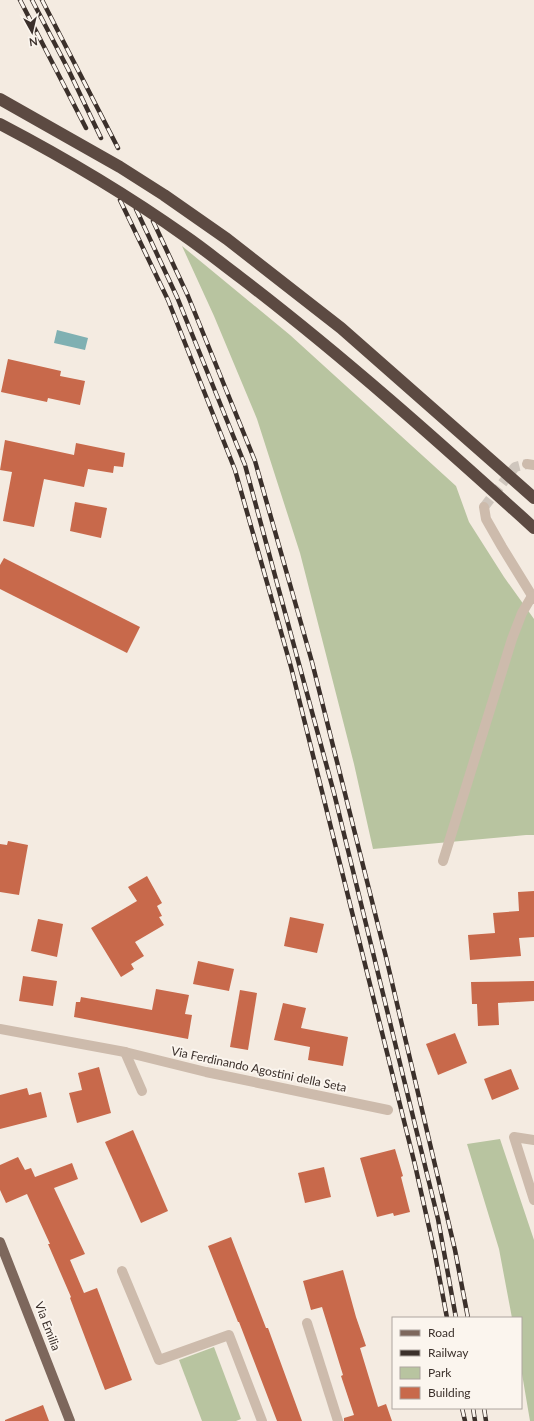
<svg xmlns="http://www.w3.org/2000/svg" width="534" height="1421" viewBox="0 0 534 1421" font-family="Lato,sans-serif">
	<style>
		.green { fill: #b8c4a0 }
		.water { fill: #7fb0b2 }
		.building { fill: #c8694b }
		.lines { fill: none; stroke-linecap: round; stroke-linejoin: round }
		.minor-tunnel { stroke: #cfc6bd; stroke-width: 10; stroke-dasharray: 10 5; stroke-linecap: butt }
		.minor { stroke: #cdbbac; stroke-width: 10 }
		.major { stroke: #7d675c; stroke-width: 10 }
		.rail-casing { stroke: #3b302b; stroke-width: 4.5 }
		.rail { stroke: #fbf5ee; stroke-width: 3; stroke-dasharray: 9; stroke-linecap: butt }
		.highway-bridge { stroke: #5c4a42; stroke-width: 12 }
		.labels { text-anchor: middle; dominant-baseline: central; stroke-width: 4; stroke-linejoin: round; paint-order: stroke }
		.street-label { font-size: 12px; fill: #3b302b; stroke: #fbf5ee }
	</style>
	<rect width="100%" height="100%" fill="#f4ebe1"/>
	<g class="green">
		<polygon points="182,246 290,335 456,486 469,522 504,577 534,619 534,835 526,835 373,849 354,764 300,553 257,419 214,316"/>
		<polygon points="500,1139 534,1240 534,1421 530,1421 521,1368 521,1318 512,1318 499,1249 467,1144"/>
		<polygon points="214,1347 241,1419 236,1421 202,1421 179,1360"/>
	</g>
	<polygon class="water" points="57,330 88,338 85,350 54,343"/>
	<g class="building">
		<polygon points="8,359 61,371 60,376 85,381 80,405 48,398 47,402 1,392"/>
		<polygon points="5,440 74,455 76,443 125,453 123,467 114,466 113,473 88,469 84,487 44,479 34,527 3,521 12,472 0,470"/>
		<polygon points="75,502 107,508 101,538 70,531"/>
		<polygon points="4,558 140,627 127,653 0,589 0,565"/>
		<polygon points="8,841 28,845 19,895 0,892 0,844 7,845"/>
		<polygon points="147,876 162,903 157,906 162,916 159,917 164,925 135,942 144,956 131,964 134,969 121,977 91,928 137,901 128,887"/>
		<polygon points="534,891 534,937 519,938 521,956 470,960 468,935 495,933 493,913 519,911 518,892"/>
		<polygon points="290,917 324,924 317,953 284,946"/>
		<polygon points="38,919 63,924 57,957 31,951"/>
		<polygon points="198,961 234,969 229,991 193,984"/>
		<polygon points="23,976 57,981 53,1006 19,1001"/>
		<polygon points="534,981 534,1001 498,1003 499,1025 478,1026 477,1004 472,1004 471,982"/>
		<polygon points="156,989 189,995 185,1014 192,1015 188,1039 74,1017 76,1002 80,1002 81,997 152,1010"/>
		<polygon points="240,990 257,993 248,1050 230,1047"/>
		<polygon points="283,1003 306,1008 301,1028 348,1037 343,1066 308,1060 310,1047 274,1040"/>
		<polygon points="455,1033 467,1063 438,1075 426,1044"/>
		<polygon points="99,1067 111,1113 77,1123 69,1093 82,1090 78,1073"/>
		<polygon points="511,1069 519,1089 492,1100 484,1079"/>
		<polygon points="27,1088 29,1095 41,1092 47,1117 0,1129 0,1095"/>
		<polygon points="133,1130 168,1211 141,1223 105,1142"/>
		<polygon points="395,1149 403,1176 401,1177 410,1212 394,1216 393,1213 377,1217 360,1158"/>
		<polygon points="18,1157 25,1170 31,1168 35,1177 72,1163 78,1179 54,1188 85,1254 70,1260 84,1293 97,1288 132,1380 105,1390 70,1298 71,1297 48,1244 50,1244 27,1194 6,1203 0,1190 0,1165"/>
		<polygon points="324,1167 331,1197 305,1203 298,1173"/>
		<polygon points="231,1237 266,1328 268,1328 302,1421 277,1421 239,1322 238,1322 208,1246"/>
		<polygon points="343,1270 356,1317 366,1346 360,1348 378,1407 386,1404 392,1421 344,1421 344,1418 354,1415 341,1376 343,1375 322,1307 311,1310 303,1281"/>
		<polygon points="43,1405 49,1421 5,1421 5,1420"/>
	</g>
	<g class="lines">
		<polyline class="minor-tunnel" points="484,507 515,467 527,464"/>
		<g class="minor">
			<polyline points="527,464 534,465"/>
			<polyline points="484,507 486,519 502,547 534,599"/>
			<polyline points="443,861 512,639 522,613 532,596"/>
			<polyline points="0,1029 125,1052 206,1072 388,1110"/>
			<polyline points="125,1052 142,1091"/>
			<polyline points="534,1140 514,1137 534,1200"/>
			<polyline points="122,1271 159,1360 229,1335 262,1421"/>
			<polyline points="307,1323 338,1421"/>
		</g>
		<polyline class="major" points="0,1242 70,1421"/>
		<g class="rail-casing">
			<g id="rail">
				<polyline points="20,0 86,128"/>
				<polyline points="32,0 68,69 101,138"/>
				<polyline points="42,0 118,148"/>
				<polyline points="120,200 168,300 235,470 291,667 415,1165 435,1254 447,1318"/>
				<polyline points="136,209 177,297 245,465 334,793 438,1219 456,1318"/>
				<polyline points="153,221 188,296 255,461 312,662 386,957 455,1250 468,1318"/>
				<polyline points="462,1408 465,1421"/>
				<polyline points="473,1408 475,1421"/>
				<polyline points="484,1408 486,1421"/>
			</g>
		</g>
		<use href="#rail" class="rail"/>
		<g class="highway-bridge">
			<polyline points="0,99 120,167 164,195 227,239 341,328 534,498"/>
			<path d="M0 124C63 157 126 194 185 236 204 249 222 264 241 278 343 356 439 442 534 528"/>
		</g>
	</g>
	<g class="labels">
		<g class="street-label">
			<text transform="translate(259 1069) rotate(12)">Via Ferdinando Agostini della Seta</text>
			<text transform="translate(48 1326) rotate(69)">Via Emilia</text>
		</g>
	</g>
	<rect x="392" y="1317" width="130" height="92" fill="#fbf5ee" stroke="#aea6a0"/>
	<rect x="400" y="1330" width="20" height="6" fill="#7d675c" stroke="#aea6a0"/>
	<text x="428" y="1337" font-size="12" fill="#3b302b">Road</text>
	<rect x="400" y="1350" width="20" height="6" fill="#3b302b" stroke="#aea6a0"/>
	<text x="428" y="1357" font-size="12" fill="#3b302b">Railway</text>
	<rect x="400" y="1367" width="20" height="12" fill="#b8c4a0" stroke="#aea6a0"/>
	<text x="428" y="1377" font-size="12" fill="#3b302b">Park</text>
	<rect x="400" y="1387" width="20" height="12" fill="#c8694b" stroke="#aea6a0"/>
	<text x="428" y="1397" font-size="12" fill="#3b302b">Building</text>
	<g transform="translate(32 32) rotate(172)" stroke="#fbf5ee" stroke-width="3" paint-order="stroke">
	<path d="M0-3L7 15L0 10L-7 15Z" fill="#3b302b"/>
	<text y="-6" font-size="11" font-weight="bold" text-anchor="middle" fill="#3b302b">N</text>
	</g>
</svg>
